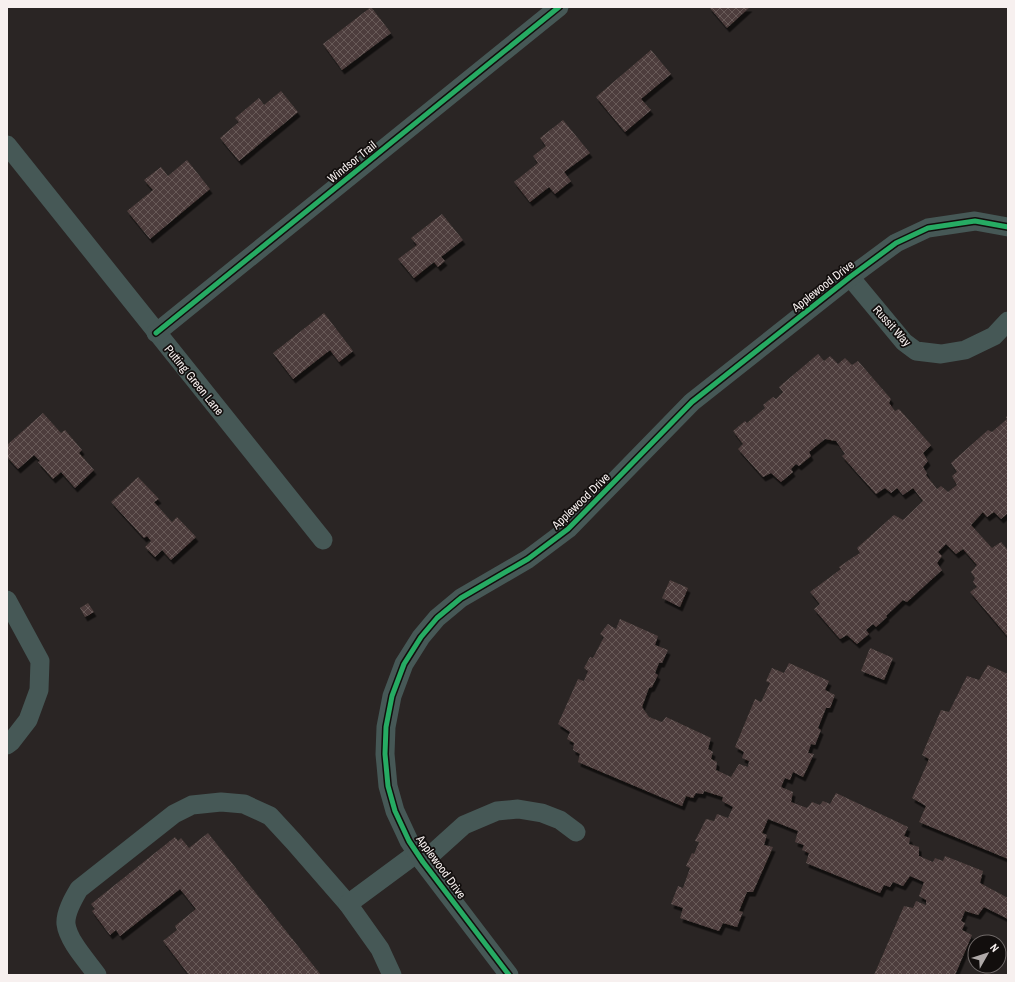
<svg xmlns="http://www.w3.org/2000/svg" width="1015" height="982" viewBox="0 0 1015 982" font-family="'Archivo Narrow',sans-serif">
	<style>
		.building { fill: url(#building-cross-hatch); filter: url(#shadow) }
		.lines { fill: none; stroke-linecap: round; stroke-linejoin: round }
		.street { stroke: #465856; stroke-width: 19 }
		.cycleway-casing { stroke: #120e0d; stroke-width: 8 }
		.cycleway { stroke: #26ab63; stroke-width: 5 }
		.labels { text-anchor: middle; dominant-baseline: central; stroke-width: 3.5; stroke-linejoin: round; paint-order: stroke }
		.street-label { font-size: 12px; fill: #f7f0ef; stroke: #120e0d }
	</style>
	<defs>
		<pattern id="building-cross-hatch" width="8" height="8" patternUnits="userSpaceOnUse"><rect width="8" height="8" fill="#4d3e3c"/><path d="M0 0l8 8M0 8l8-8" fill="none" stroke="#675a58"/></pattern>
		<filter id="shadow"><feDropShadow dx="2.5" dy="4.5" stdDeviation="0" flood-color="#0009"/></filter>
	</defs>
	<rect width="100%" height="100%" fill="#2a2524"/>
	<g class="building">
		<polygon points="371,7 391,33 342,70 323,44"/>
		<polygon points="709,7 750,7 727,28"/>
		<polygon points="651,50 671,74 641,99 651,110 625,132 596,97"/>
		<polygon points="281,91 298,112 239,161 220,138 239,122 235,118 259,98 264,105"/>
		<polygon points="563,120 590,153 564,172 571,181 555,194 549,187 530,202 514,182 538,163 533,156 546,146 540,138"/>
		<polygon points="187,160 210,189 150,239 127,211 153,190 144,180 161,167 168,176"/>
		<polygon points="442,214 463,240 441,257 445,261 438,267 434,262 414,278 398,259 417,245 411,238"/>
		<polygon points="324,313 353,351 339,362 330,350 293,379 273,353"/>
		<polygon points="818,354 824,361 830,356 838,364 845,358 852,365 858,361 891,399 889,403 895,411 899,409 931,445 923,453 928,461 923,467 927,473 926,475 937,489 941,486 948,492 957,485 952,476 957,472 951,463 988,430 992,432 1007,419 1006,417 1008,415 1008,513 1001,519 994,512 987,517 983,512 971,525 992,548 1001,542 1007,549 1008,548 1008,637 970,592 977,587 973,582 975,578 971,572 977,565 963,549 956,554 946,544 938,552 942,556 937,563 942,570 907,602 903,600 886,616 887,617 876,627 873,624 866,630 869,634 857,644 847,635 840,639 814,609 820,604 810,592 841,569 839,567 852,558 860,553 857,548 894,515 903,520 923,501 913,488 903,495 897,488 891,493 885,488 876,494 842,456 845,454 836,441 825,439 809,452 811,456 799,466 796,464 791,469 793,472 781,482 771,473 763,477 738,449 743,444 733,431 745,421 747,423 765,408 763,405 773,397 776,399 783,392 779,387"/>
		<polygon points="43,413 61,433 65,430 82,450 79,453 94,470 75,488 61,472 53,479 38,462 40,461 34,455 18,469 7,457 7,445"/>
		<polygon points="138,477 159,499 154,502 172,522 177,517 196,537 171,560 162,550 155,557 145,547 151,541 147,536 144,538 111,502"/>
		<polygon points="670,580 688,588 680,607 662,598"/>
		<polygon points="88,603 94,612 85,617 80,608"/>
		<polygon points="620,619 658,636 655,645 668,650 662,663 659,663 655,673 658,675 652,687 649,688 642,707 649,717 662,722 666,717 711,738 708,749 713,752 711,759 717,762 716,770 731,777 739,764 748,767 749,761 742,758 744,752 735,747 755,699 761,702 770,683 766,681 772,668 784,673 789,663 829,681 825,690 835,695 830,708 826,708 818,728 821,730 815,745 811,744 808,753 814,754 803,777 793,772 790,780 785,778 781,787 793,792 791,802 807,808 812,802 820,805 823,801 830,804 836,793 908,827 904,836 910,838 909,844 919,847 919,856 933,862 935,858 943,861 945,856 983,871 980,883 1008,898 1008,919 984,907 978,915 965,911 961,921 965,923 962,930 972,935 955,975 874,975 904,906 913,908 916,901 926,905 926,900 919,896 924,882 910,876 903,886 893,882 890,887 884,885 880,893 806,863 809,853 802,850 804,845 795,842 798,831 768,819 762,833 767,835 764,845 773,847 753,892 747,892 739,911 743,912 737,927 723,923 719,931 680,918 683,908 671,904 678,886 683,888 690,868 686,866 692,853 694,854 699,842 695,841 706,819 714,821 717,814 728,818 733,807 722,801 723,797 704,791 703,794 696,793 693,798 686,796 682,806 578,762 580,754 573,750 574,743 567,739 570,732 558,724 578,679 584,681 588,671 584,668 590,657 593,658 604,637 600,634 608,624 616,629"/>
		<polygon points="870,648 893,658 884,680 861,671"/>
		<polygon points="988,665 1008,674 1008,859 919,822 926,806 912,798 929,759 922,755 941,710 949,712 967,676 979,680"/>
		<polygon points="208,833 321,975 189,975 163,941 177,930 175,926 196,909 180,889 120,936 116,930 110,935 92,911 95,909 91,904 175,837 178,841 181,838 189,848"/>
	</g>
	<g class="lines">
		<g class="street">
			<polyline points="7,145 323,540"/>
			<polyline points="850,277 904,342 916,351 941,354 965,350 994,336 1008,321"/>
			<polyline points="156,333 559,7"/>
			<polyline points="7,600 40,661 39,690 28,720 11,742 7,745"/>
			<polyline points="423,862 464,825 497,811 518,809 542,813 560,820 576,832"/>
			<path d="M97 975C88 962 68 941 66 924 65 913 73 899 79 889L174 814 192 805 221 802 244 804 270 816 294 842 348 904"/>
			<polyline points="392,975 380,949 348,904 417,853"/>
			<polyline points="509,975 423,862 409,841 395,811 388,786 385,754 386,727 392,696 404,664 421,637 437,618 461,598 528,559 568,529 692,402 850,277 896,243 928,228 975,221 1008,227"/>
		</g>
		<g class="cycleway-casing">
			<g id="cycleway">
				<polyline points="156,333 559,7"/>
				<polyline points="509,975 423,862 409,841 395,811 388,786 385,754 386,727 392,696 404,664 421,637 437,618 461,598 528,559 568,529 692,402 850,277 896,243 928,228 975,221 1008,227"/>
			</g>
		</g>
		<use href="#cycleway" class="cycleway"/>
	</g>
	<g class="labels">
		<g class="street-label">
			<text transform="translate(352 162) rotate(-39)">Windsor Trail</text>
			<text transform="translate(823 286) rotate(-38)">Applewood Drive</text>
			<text transform="translate(892 326) rotate(48)">Russit Way</text>
			<text transform="translate(194 380) rotate(51)">Putting Green Lane</text>
			<text transform="translate(581 501) rotate(-44)">Applewood Drive</text>
			<text transform="translate(441 867) rotate(54)">Applewood Drive</text>
		</g>
	</g>
	<rect width="1015" height="982" fill="none" stroke="#f7f0ef" stroke-width="16"/>
	<g transform="translate(987 954) rotate(51)"><circle r="19" fill="#120e0d" stroke="#6e6867"/>
	<path d="M0-3L7 15L0 10L-7 15Z" fill="#afa9a8"/>
	<text y="-6" font-size="11" font-weight="bold" text-anchor="middle" fill="#f7f0ef">N</text>
	</g>
</svg>
